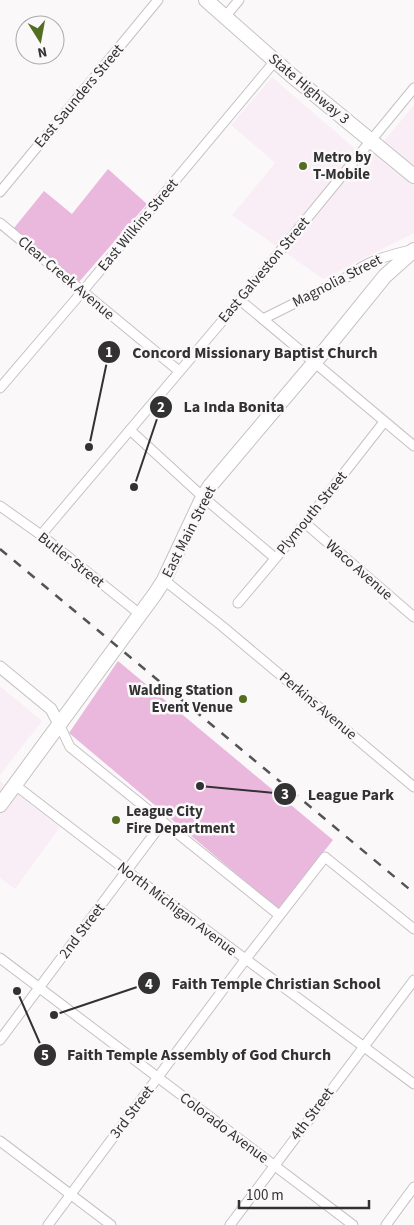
<svg xmlns="http://www.w3.org/2000/svg" width="414" height="1225" viewBox="0 0 414 1225" font-family="'Source Sans 3',sans-serif">
	<style>
		.built { fill: #f9eef6 }
		.green { fill: #ebb8dd }
		.lines { fill: none; stroke-linecap: round; stroke-linejoin: round }
		.minor-casing { stroke: #c5c1c4; stroke-width: 11 }
		.tertiary-casing { stroke: #c5c1c4; stroke-width: 13 }
		.primary-casing { stroke: #c5c1c4; stroke-width: 16 }
		.minor { stroke: #fff; stroke-width: 9 }
		.tertiary { stroke: #fff; stroke-width: 11 }
		.primary { stroke: #fff; stroke-width: 14 }
		.rail { stroke: #555455; stroke-width: 2.5; stroke-dasharray: 9 9; stroke-linecap: butt }
		.poi-dot { fill: #536e22; stroke: #fbf8fa; stroke-width: 2 }
		.labels { text-anchor: middle; dominant-baseline: central; stroke-width: 5; stroke-linejoin: round; paint-order: stroke }
		.street-label { font-size: 15px; fill: #333233; stroke: #fbf8fa }
		.poi-label { font-size: 15px; font-weight: bold; fill: #333233; stroke: #fbf8fa; text-anchor: start }
		.leader { fill: none; stroke: #333233; stroke-width: 2 }
		.callout-dot { fill: #333233; stroke: #fbf8fa; stroke-width: 2 }
		.mark-label { font-size: 15px; text-anchor: middle; font-weight: bold; fill: #fff }
		.callout-label { font-size: 16px; text-anchor: middle; font-weight: bold; fill: #333233; stroke: #fbf8fa; stroke-width: 5; stroke-linejoin: round; paint-order: stroke }
	</style>
	<rect width="100%" height="100%" fill="#fbf8fa"/>
	<g class="built">
		<polygon points="272,77 368,160 414,105 414,233 323,279 232,215 275,163 231,125"/>
		<polygon points="0,686 42,721 0,775"/>
		<polygon points="0,781 60,827 15,889 0,878"/>
	</g>
	<g class="green">
		<polygon points="108,169 147,204 79,282 14,228 44,191 72,214"/>
		<polygon points="118,661 333,840 278,909 69,733"/>
	</g>
	<g class="lines">
		<g class="minor-casing">
			<g id="minor">
				<polyline points="225,17 239,0"/>
				<polyline points="0,192 158,0"/>
				<polyline points="0,223 179,371"/>
				<polyline points="240,300 414,446"/>
				<path d="M263 319 349 276C367 261 389 255 411 250"/>
				<polyline points="0,388 82,292 275,61"/>
				<polyline points="130,430 203,497 275,558"/>
				<polyline points="0,506 41,535 141,615"/>
				<polyline points="305,523 414,617"/>
				<polyline points="41,535 240,300 414,88"/>
				<polyline points="164,580 222,626 414,787"/>
				<polyline points="238,603 305,523 384,422"/>
				<polyline points="59,724 70,747 279,915"/>
				<polyline points="15,785 127,871 414,1084"/>
				<polyline points="0,958 353,1225"/>
				<polyline points="0,1040 163,822"/>
				<polyline points="0,1141 111,1225"/>
				<polyline points="48,1225 245,960 325,857 414,929"/>
				<polyline points="230,1225 414,980"/>
				<polyline points="386,1225 414,1187"/>
			</g>
		</g>
		<g class="tertiary-casing">
			<polyline id="tertiary" points="0,667 51,709 59,724"/>
		</g>
		<g class="primary-casing">
			<g id="primary">
				<polyline points="206,0 291,75 414,176"/>
				<polyline points="0,805 155,594 164,580 203,497 210,486 325,350 385,276 414,250"/>
			</g>
		</g>
		<use href="#minor" class="minor"/>
		<use href="#tertiary" class="tertiary"/>
		<use href="#primary" class="primary"/>
		<polyline class="rail" points="0,549 414,893"/>
	</g>
	<g class="poi-dot">
		<circle cx="303" cy="166" r="5"/>
		<circle cx="243" cy="699" r="5"/>
		<circle cx="116" cy="820" r="5"/>
	</g>
	<g class="labels">
		<g class="street-label">
			<text transform="translate(309 89) rotate(40)">State Highway 3</text>
			<text transform="translate(79 96) rotate(-50)">East Saunders Street</text>
			<text transform="translate(138 225) rotate(-50)">East Wilkins Street</text>
			<text transform="translate(264 270) rotate(-50)">East Galveston Street</text>
			<text transform="translate(66 278) rotate(40)">Clear Creek Avenue</text>
			<text transform="translate(337 281) rotate(-27)">Magnolia Street</text>
			<text transform="translate(312 513) rotate(-51)">Plymouth Street</text>
			<text transform="translate(189 532) rotate(-63)">East Main Street</text>
			<text transform="translate(71 560) rotate(38)">Butler Street</text>
			<text transform="translate(359 570) rotate(41)">Waco Avenue</text>
			<text transform="translate(318 706) rotate(40)">Perkins Avenue</text>
			<text transform="translate(177 909) rotate(37)">North Michigan Avenue</text>
			<text transform="translate(82 931) rotate(-53)">2nd Street</text>
			<text transform="translate(132 1112) rotate(-53)">3rd Street</text>
			<text transform="translate(312 1114) rotate(-53)">4th Street</text>
			<text transform="translate(224 1128) rotate(37)">Colorado Avenue</text>
		</g>
		<g class="poi-label">
			<text x="313" y="157">Metro by<tspan x="313" dy="17">T-Mobile</tspan></text>
			<text x="233" y="690" text-anchor="end">Walding Station<tspan x="233" dy="17">Event Venue</tspan></text>
			<text x="126" y="811">League City<tspan x="126" dy="17">Fire Department</tspan></text>
		</g>
	</g>
	<path class="leader" d="M89 447L109 352M134 487L161 407M200 786L285 794M54 1015L149 983M17 991L45 1055"/>
	<g class="callout-dot">
		<circle cx="89" cy="447" r="5"/>
		<circle cx="134" cy="487" r="5"/>
		<circle cx="200" cy="786" r="5"/>
		<circle cx="54" cy="1015" r="5"/>
		<circle cx="17" cy="991" r="5"/>
		<circle cx="109" cy="352" r="12"/>
		<circle cx="161" cy="407" r="12"/>
		<circle cx="285" cy="794" r="12"/>
		<circle cx="149" cy="983" r="12"/>
		<circle cx="45" cy="1055" r="12"/>
	</g>
	<g class="mark-label">
		<text x="109" y="357">1</text>
		<text x="161" y="412">2</text>
		<text x="285" y="799">3</text>
		<text x="149" y="989">4</text>
		<text x="45" y="1060">5</text>
	</g>
	<g class="callout-label">
		<text x="255" y="358">Concord Missionary Baptist Church</text>
		<text x="234" y="412">La Inda Bonita</text>
		<text x="351" y="800">League Park</text>
		<text x="276" y="989">Faith Temple Christian School</text>
		<text x="199" y="1060">Faith Temple Assembly of God Church</text>
	</g>
	<g transform="translate(40 40) rotate(169)"><circle r="24" fill="#fbf8fa" stroke="#aba9aa"/>
	<path d="M0-4L9 19L0 12L-9 19Z" fill="#536e22"/>
	<text y="-8" font-size="14" font-weight="bold" text-anchor="middle" fill="#333233">N</text>
	</g>
	<path d="M239 1200v8h130v-8" fill="none" stroke="#333233" stroke-width="2.5"/>
	<text x="246" y="1200" font-size="15" fill="#333233" stroke="#fbf8fa" stroke-width="4" paint-order="stroke">100 m</text>
</svg>
